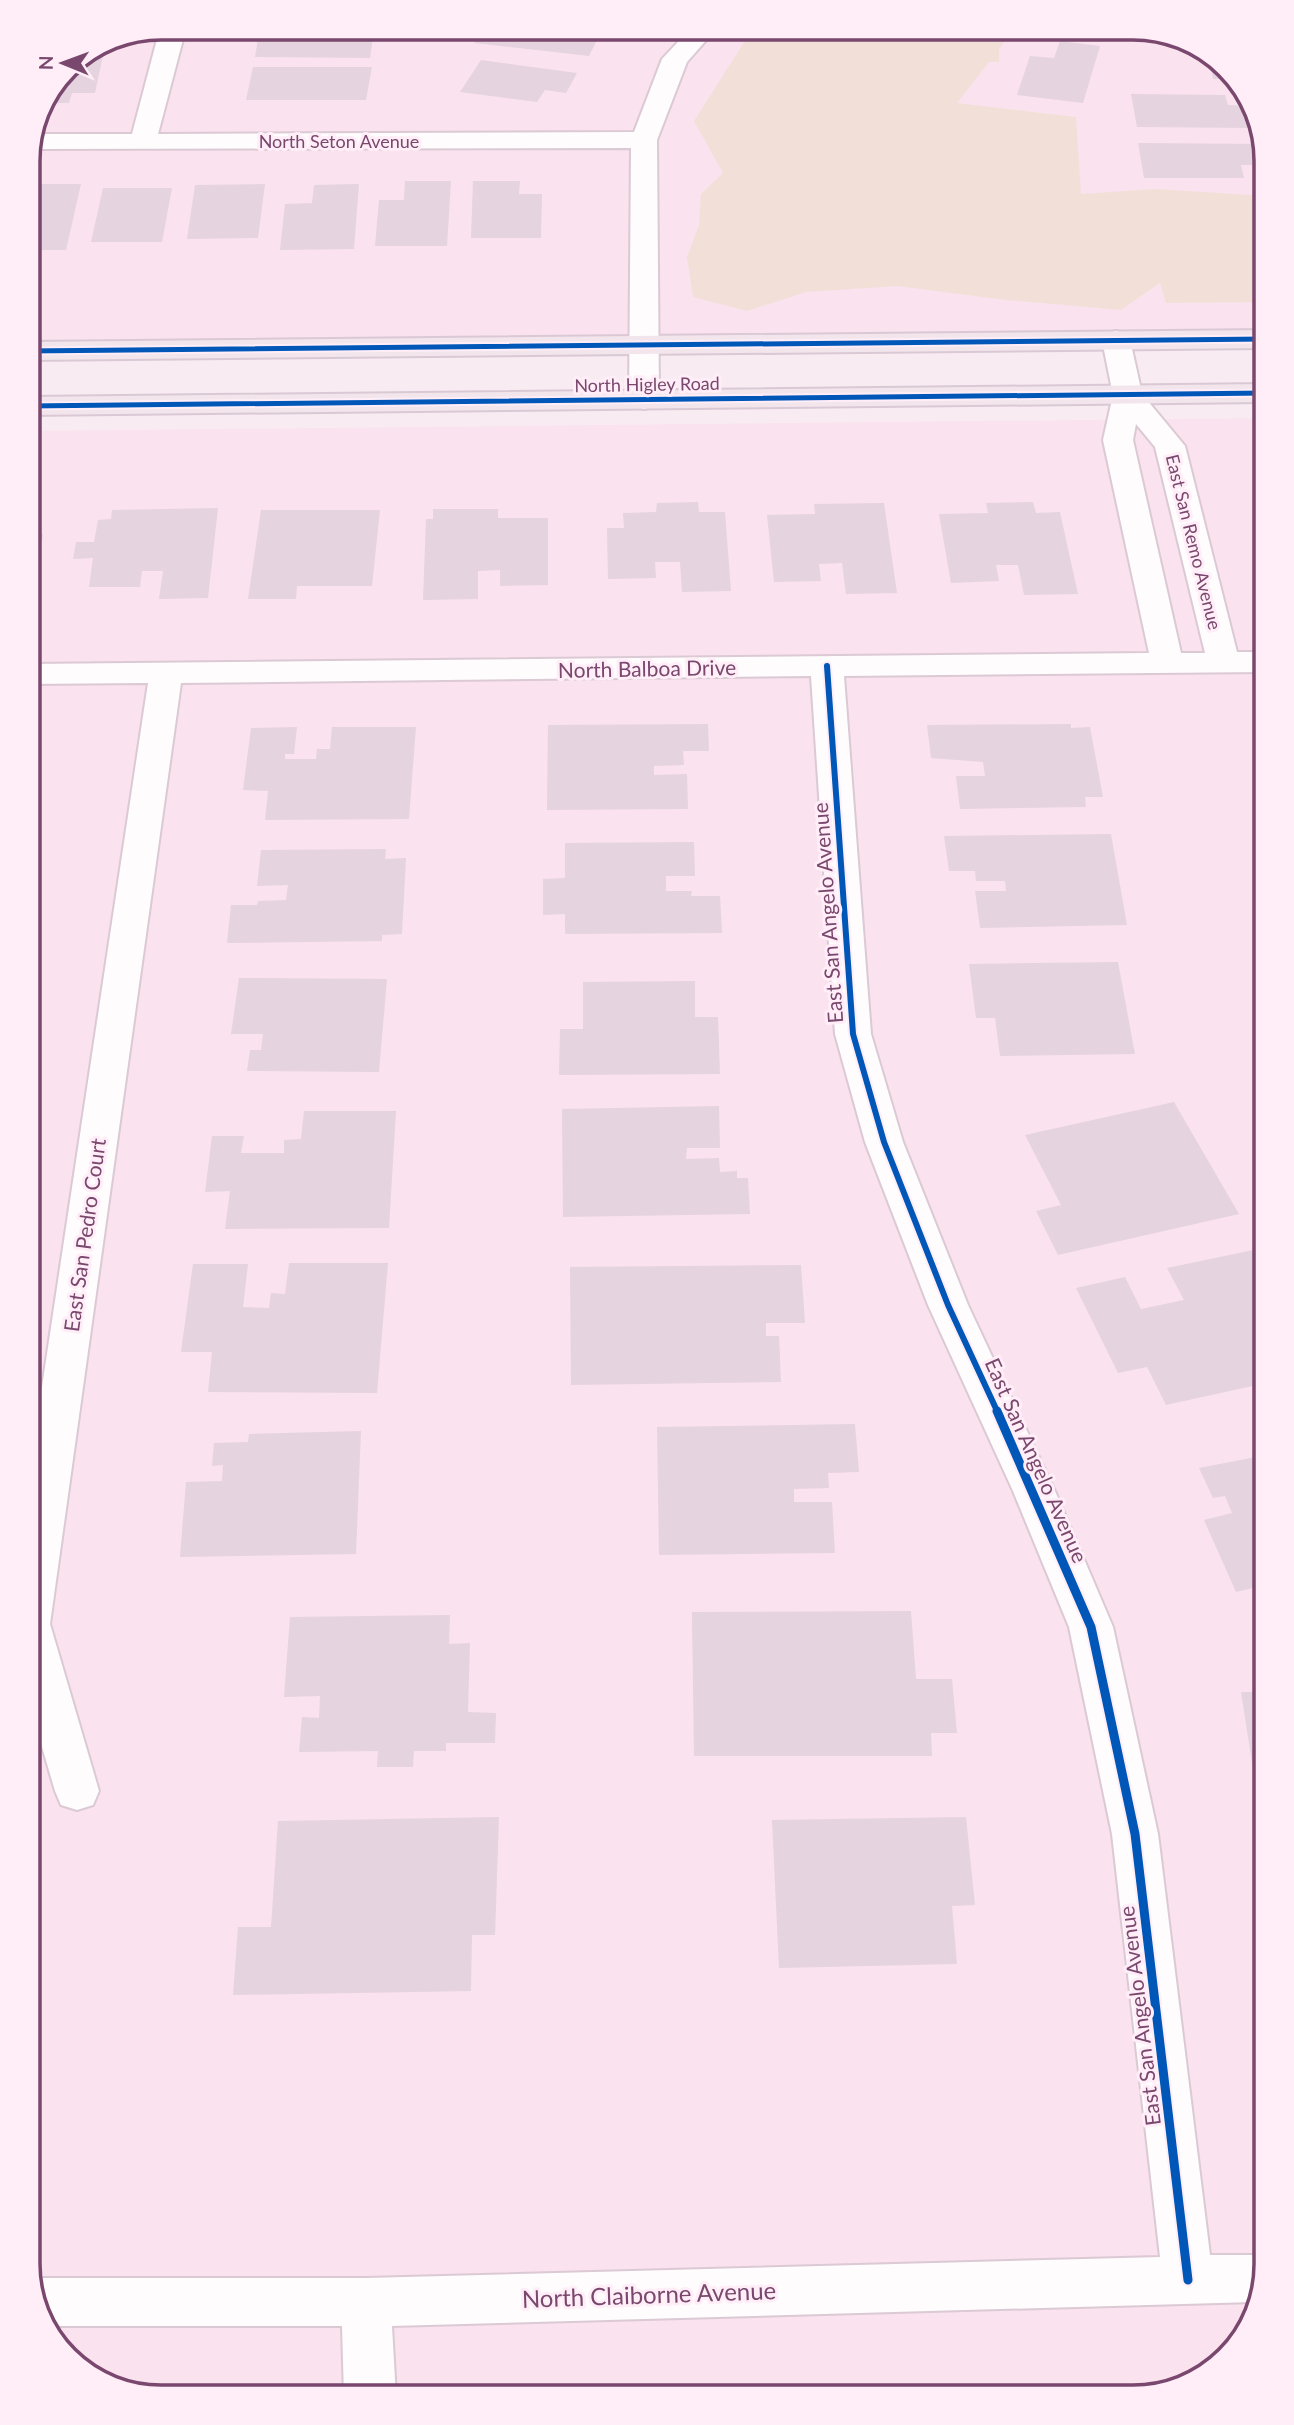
<svg xmlns="http://www.w3.org/2000/svg" width="1294" height="2425" viewBox="0 0 1294 2425" font-family="Lato,sans-serif">
	<style>
		.residential { fill: #fae2ef }
		.green { fill: #f2e0d8 }
		.building { fill: #e5d3df }
		.lines { fill: none; stroke-linecap: round; stroke-linejoin: round }
		.minor-casing { stroke: #dbc9d4; stroke-width: 4 }
		.major-casing { stroke: #dac9d5; stroke-width: 4 }
		.minor { fill: #fefcfd; fill-rule: evenodd }
		.major { fill: #f3e5ec; fill-rule: evenodd }
		.cycleway-far2-casing { stroke: #ffeef7; stroke-width: 9 }
		.cycleway-far1-casing { stroke: #ffeef7; stroke-width: 10 }
		.cycleway-casing { stroke: #ffeef7; stroke-width: 13 }
		.cycleway-far2 { stroke: #0057b8; stroke-width: 5 }
		.cycleway-far1 { stroke: #0057b8; stroke-width: 6 }
		.cycleway { stroke: #0057b8; stroke-width: 9 }
		.labels { text-anchor: middle; dominant-baseline: central; stroke-width: 6; stroke-linejoin: round; paint-order: stroke }
		.far-street-label { font-size: 18px; fill: #7a486e; stroke: #ffeef7 }
		.street-label { font-size: 21px; fill: #7a486e; stroke: #ffeef7 }
		.near-street-label { font-size: 24px; fill: #7a486e; stroke: #ffeef7 }
		.rim { fill: none; stroke: #7a486e; stroke-width: 3.5 }
	</style>
	<rect width="100%" height="100%" fill="#f8ecf2"/>
	<g class="residential">
		<polygon points="162,28 1142,28 1213,55 1256,110 1266,162 1266,335 28,351 28,153 67,67 111,38"/>
		<polygon points="1266,418 1266,2264 1244,2337 1184,2387 1132,2397 153,2397 87,2374 38,2315 28,2263 28,431"/>
	</g>
	<polygon class="green" points="753,28 1015,28 999,49 999,62 989,62 957,103 1076,117 1081,194 1156,189 1266,196 1266,302 1166,303 1160,283 1121,310 1006,300 897,286 806,292 747,311 693,297 687,257 699,225 701,194 723,173 694,121"/>
	<g class="building">
		<polygon points="276,28 374,28 370,58 255,57 258,39 275,39"/>
		<polygon points="482,28 603,28 589,56 474,43"/>
		<polygon points="1060,41 1100,46 1083,103 1017,95 1030,56 1054,58"/>
		<polygon points="105,46 95,93 72,93 69,103 51,103 67,67 98,47"/>
		<polygon points="1209,54 1213,55 1232,79 1213,79"/>
		<polygon points="481,60 577,73 566,93 545,90 537,102 460,92"/>
		<polygon points="253,67 372,67 366,100 246,100"/>
		<polygon points="1131,94 1225,95 1228,105 1250,106 1255,128 1137,127"/>
		<polygon points="1138,143 1261,144 1266,165 1241,165 1244,178 1144,178"/>
		<polygon points="405,181 451,181 447,246 375,246 379,200 404,200"/>
		<polygon points="473,181 520,181 519,194 542,194 541,238 471,238"/>
		<polygon points="28,184 81,184 66,250 28,250"/>
		<polygon points="265,184 258,238 187,239 195,185"/>
		<polygon points="359,184 354,249 280,250 285,204 312,203 314,185"/>
		<polygon points="103,188 172,188 162,242 91,242"/>
		<polygon points="698,502 699,512 725,512 731,591 682,592 680,562 655,562 656,578 608,579 607,528 624,528 623,513 656,512 657,503"/>
		<polygon points="1033,502 1036,513 1060,512 1078,594 1024,595 1018,565 996,565 999,581 951,583 939,514 988,513 986,503"/>
		<polygon points="884,503 897,593 846,594 842,563 819,564 821,581 774,582 767,515 815,514 814,504"/>
		<polygon points="218,508 208,598 159,599 163,571 142,571 140,587 89,587 93,558 73,559 76,542 94,542 98,520 111,519 112,510"/>
		<polygon points="433,509 498,509 498,518 548,518 548,585 500,586 500,570 478,571 478,599 423,600 426,519 433,519"/>
		<polygon points="261,510 380,510 372,586 297,586 296,599 248,599"/>
		<polygon points="43,534 31,603 28,603 28,535"/>
		<polygon points="708,724 709,751 683,751 684,765 654,766 654,775 687,774 688,809 547,810 548,725"/>
		<polygon points="1071,724 1071,728 1090,727 1103,797 1085,797 1086,807 960,809 956,776 985,776 983,762 931,758 927,725"/>
		<polygon points="297,727 294,754 285,754 285,759 316,759 317,749 330,749 332,727 416,727 409,819 265,820 268,791 243,790 251,728"/>
		<polygon points="1111,834 1127,925 980,928 975,891 1006,891 1005,881 976,881 975,871 949,871 944,836"/>
		<polygon points="694,842 695,876 666,876 666,891 692,891 691,896 720,896 722,933 565,934 565,914 543,915 543,879 565,878 565,843"/>
		<polygon points="386,849 385,859 406,858 402,934 382,935 382,941 227,943 231,905 257,905 258,901 286,900 288,885 257,886 261,850"/>
		<polygon points="1118,962 1135,1054 1000,1056 995,1018 976,1018 969,964"/>
		<polygon points="239,978 387,979 379,1072 247,1071 250,1050 261,1050 263,1034 231,1034"/>
		<polygon points="695,981 695,1017 718,1017 720,1074 559,1075 560,1029 583,1029 583,982"/>
		<polygon points="1174,1102 1239,1214 1058,1255 1036,1211 1061,1205 1025,1135"/>
		<polygon points="719,1106 720,1148 687,1148 686,1159 719,1158 720,1172 737,1171 737,1178 748,1178 750,1214 563,1217 562,1109"/>
		<polygon points="304,1111 396,1111 389,1228 225,1229 230,1191 205,1192 212,1136 244,1136 241,1153 284,1153 284,1140 301,1139"/>
		<polygon points="1258,1249 1266,1264 1266,1383 1166,1405 1147,1367 1118,1373 1076,1288 1125,1277 1141,1309 1184,1300 1167,1268"/>
		<polygon points="289,1263 388,1263 377,1393 208,1392 212,1352 181,1352 193,1264 248,1264 243,1307 269,1308 271,1293 285,1294"/>
		<polygon points="801,1265 805,1323 766,1323 766,1336 779,1336 781,1382 571,1385 570,1267"/>
		<polygon points="855,1424 859,1472 828,1473 829,1488 794,1489 794,1502 832,1502 835,1553 659,1555 657,1427"/>
		<polygon points="361,1431 356,1554 180,1557 186,1482 222,1481 223,1465 212,1466 214,1443 248,1442 249,1434"/>
		<polygon points="1266,1455 1266,1585 1236,1592 1204,1520 1232,1513 1225,1496 1213,1498 1199,1468"/>
		<polygon points="911,1611 916,1679 952,1679 957,1733 931,1733 932,1756 694,1756 692,1612"/>
		<polygon points="450,1615 449,1644 470,1643 468,1712 496,1713 495,1743 446,1743 446,1751 414,1751 413,1767 377,1767 378,1751 299,1752 302,1717 319,1718 320,1696 284,1697 290,1617"/>
		<polygon points="1241,1692 1266,1692 1266,1801 1258,1801"/>
		<polygon points="499,1817 495,1935 472,1935 471,1991 233,1995 238,1927 271,1927 278,1821"/>
		<polygon points="966,1817 975,1905 952,1906 957,1964 779,1968 772,1820"/>
	</g>
	<g class="lines">
		<g class="minor-casing">
			<g id="minor">
				<polygon points="160,28 186,28 158,134 634,132 662,59 691,28 717,28 687,62 657,140 659,400 654,406 644,409 634,406 629,400 631,148 30,149 37,134 132,134"/>
				<path d="M1116 331 1126 334 1130 340 1142 394 1185 446 1237 652H1266V672L844 676 871 1034 903 1142 968 1305 1055 1491 1113 1627 1158 1834 1210 2255H1266L1254 2302 392 2326 396 2397H344L342 2326H48L38 2315 31 2279 36 2278H366L1160 2257 1112 1834 1069 1627 1013 1491 928 1305 865 1142 835 1034 811 676 181 683 50 1624 99 1791 93 1805 77 1810 61 1805 55 1791 28 1699V1480L148 683 28 684V664L1149 653 1103 440 1113 395 1102 340 1106 334ZM1136 424 1155 447 1205 653H1181L1133 440Z"/>
			</g>
		</g>
		<g class="major-casing">
			<g id="major">
				<polygon points="1266,330 1266,348 28,360 28,342"/>
				<polygon points="1266,384 1266,402 28,415 28,397"/>
			</g>
		</g>
		<use href="#minor" class="minor"/>
		<use href="#major" class="major"/>
		<g class="cycleway-far2-casing">
			<g id="cycleway-far2">
				<polyline points="28,351 1266,339"/>
				<polyline points="28,406 1266,393"/>
			</g>
		</g>
		<g class="cycleway-far1-casing">
			<polyline id="cycleway-far1" points="827,666 853,1034 884,1142 948,1305 998,1413"/>
		</g>
		<g class="cycleway-casing">
			<polyline id="cycleway" points="997,1411 1091,1627 1135,1834 1188,2280"/>
		</g>
		<use href="#cycleway-far2" class="cycleway-far2"/>
		<use href="#cycleway-far1" class="cycleway-far1"/>
		<use href="#cycleway" class="cycleway"/>
	</g>
	<g class="labels">
		<g class="far-street-label">
			<text x="339" y="141">North Seton Avenue</text>
			<text transform="translate(647 384) rotate(-1)">North Higley Road</text>
			<text transform="translate(1194 542) rotate(76)">East San Remo Avenue</text>
		</g>
		<g class="street-label">
			<text transform="translate(647 668) rotate(-1)">North Balboa Drive</text>
			<text transform="translate(827 913) rotate(-94)">East San Angelo Avenue</text>
			<text transform="translate(84 1235) rotate(-82)">East San Pedro Court</text>
			<text transform="translate(1037 1460) rotate(66)">East San Angelo Avenue</text>
			<text transform="translate(1139 2016) rotate(-97)">East San Angelo Avenue</text>
		</g>
		<g class="near-street-label">
			<text transform="translate(649 2294) rotate(-2)">North Claiborne Avenue</text>
		</g>
	</g>
	<path d="M0 0H1294V2425H0ZM161 40H1133A121 121 0 0 1 1254 161V2264A121 121 0 0 1 1133 2385H161A121 121 0 0 1 40 2264V161A121 121 0 0 1 161 40Z" fill="#ffeef7" fill-rule="evenodd"/>
	<path class="rim" d="M161 40H1133A121 121 0 0 1 1254 161V2264A121 121 0 0 1 1133 2385H161A121 121 0 0 1 40 2264V161A121 121 0 0 1 161 40Z"/>
	<g transform="translate(63 63) rotate(271)" stroke="#ffeef7" stroke-width="5" paint-order="stroke">
	<path d="M0-5L12 26L0 18L-12 26Z" fill="#7a486e"/>
	<text y="-10" font-size="19" font-weight="bold" text-anchor="middle" fill="#7a486e">N</text>
	</g>
</svg>
